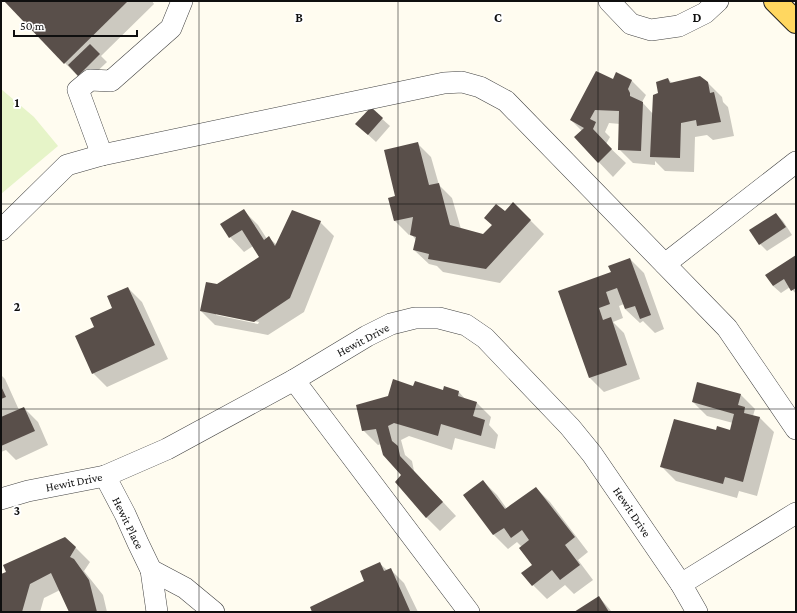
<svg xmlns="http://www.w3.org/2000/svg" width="797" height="613" viewBox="0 0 797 613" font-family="'Crimson Pro',serif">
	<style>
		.pitch { fill: #e6f4c8 }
		.shadow { fill: #0003; fill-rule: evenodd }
		.building { fill: #594f4a }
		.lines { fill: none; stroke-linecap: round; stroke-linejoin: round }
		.minor-casing { stroke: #424242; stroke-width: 22 }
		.major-casing { stroke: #202020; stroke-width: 24 }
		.minor { stroke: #fff; stroke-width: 21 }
		.major { stroke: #ffd760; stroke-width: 22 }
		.grid { fill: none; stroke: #0f0f0f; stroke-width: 1; stroke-opacity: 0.55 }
		.labels { text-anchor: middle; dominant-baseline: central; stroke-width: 4; stroke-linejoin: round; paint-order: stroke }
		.street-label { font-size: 12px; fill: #0f0f0f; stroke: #fff }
		.grid-label { font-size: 13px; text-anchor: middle; font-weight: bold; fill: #0f0f0f; stroke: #fff; stroke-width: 4; stroke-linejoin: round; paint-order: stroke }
	</style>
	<rect width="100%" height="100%" fill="#fffcf0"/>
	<polygon class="pitch" points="1,89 34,117 58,146 1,194"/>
	<g class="shadow">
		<polygon points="6,1 152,1 154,4 101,56 107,62 86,82 79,77 65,63"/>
		<polygon points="617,74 632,81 646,95 642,102 653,114 659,94 668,79 672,83 708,83 722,97 723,102 728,107 734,136 713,140 707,135 695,137 694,172 665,171 655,161 655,165 633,163 619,149 620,124 609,123 605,132 610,137 606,144 626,163 613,177 575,137 582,131 571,120 613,80"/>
		<polygon points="371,109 390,126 376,142 364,131"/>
		<polygon points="417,143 431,157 439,185 452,198 461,229 484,235 493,226 485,218 505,213 530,220 544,234 500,283 443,272 437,266 429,264 414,250 416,240 411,234 409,235 395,221 396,197"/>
		<path d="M244 211 258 225 267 239 269 238 277 245 320 222 334 236 304 312 268 335 215 325 201 311 217 285 260 257 253 246 244 252 230 237ZM216 313 259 322 258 324 216 315Z"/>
		<polygon points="776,214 783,221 792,235 767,251 760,244"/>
		<polygon points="796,256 796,294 790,287 781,293 773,286"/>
		<polygon points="630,259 644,273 664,329 655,333 643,321 640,323 625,309 624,304 619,306 623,318 613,322 624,333 640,379 604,392 590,378 559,292 612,273"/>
		<polygon points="128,288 142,302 168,359 107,387 93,373 96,327 113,309"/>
		<polygon points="1,375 5,379 19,410 24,408 38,422 48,445 16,460 6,450 1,452"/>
		<polygon points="414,387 444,392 458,391 466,400 477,403 491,417 489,425 498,435 495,449 455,438 452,450 409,436 401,440 405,455 412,461 414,471 456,516 440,531 426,517 403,475 381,444 378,445 363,430 389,396"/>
		<polygon points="741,395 755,409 753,416 760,418 774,432 757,496 739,491 737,498 676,481 662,467 716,432 731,431 733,423 707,416 693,402"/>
		<polygon points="483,481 497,495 507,509 536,488 550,502 588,552 578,560 593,580 574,594 565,585 547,599 533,585 533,565 522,547 517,542 508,549 494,535 464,496"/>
		<polygon points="75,547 90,562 84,571 103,595 107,612 70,612 60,590 44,598 40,612 1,612 1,575"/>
		<polygon points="379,563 387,570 390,569 404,583 418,612 313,612 366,582"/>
		<polygon points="599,597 612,612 576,612"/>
	</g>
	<g class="building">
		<polygon points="4,1 128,1 64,64"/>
		<polygon points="90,44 100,54 78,76 68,65"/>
		<polygon points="596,71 613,79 616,72 632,80 628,89 630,93 630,96 643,102 641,151 618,150 619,111 595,110 590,119 596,122 593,129 612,149 598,163 574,137 584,128 570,120"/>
		<polygon points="700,76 708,82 710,93 714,92 721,122 697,126 696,120 681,123 680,158 650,157 653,95 658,93 656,82 668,78 670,83"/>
		<polygon points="371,107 383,118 368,135 355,124"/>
		<polygon points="418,142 429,185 439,183 450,225 483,234 492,225 484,218 496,204 505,211 513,202 531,220 486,269 428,259 429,254 413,250 416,237 410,235 413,217 394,221 388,198 395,196 384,150"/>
		<polygon points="244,209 264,240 269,236 275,246 292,210 321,221 290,298 254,322 200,311 206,282 217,284 259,257 242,230 229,238 220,224"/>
		<polygon points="776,213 786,227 759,245 749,230"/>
		<polygon points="796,255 796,288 791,291 784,279 773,286 765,275"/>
		<polygon points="630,258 651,315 640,319 635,306 625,309 617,288 606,292 610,304 599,308 603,320 611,317 627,365 589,378 558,291 611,272 608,266"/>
		<polygon points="128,287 155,345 92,374 75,336 94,327 90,318 112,308 107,296"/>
		<polygon points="393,379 413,386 415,381 443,390 444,386 459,391 458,396 477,402 473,416 485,420 481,436 441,424 438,436 394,423 388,426 392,441 398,446 400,456 443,502 426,518 395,482 401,475 383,455 376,429 362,431 356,405 388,396"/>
		<polygon points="697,382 741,394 738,405 745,407 744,413 760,417 743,482 725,477 723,484 660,467 674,419 716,430 717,426 730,430 734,414 692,402"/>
		<polygon points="1,386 6,397 1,399"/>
		<polygon points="24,407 35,431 1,446 1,417"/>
		<polygon points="483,480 505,509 536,487 575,537 565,545 580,565 560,580 552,570 532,586 521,573 532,565 519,548 529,540 522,530 511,538 504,528 493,535 463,495"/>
		<polygon points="65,537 76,547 70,557 74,559 89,580 97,612 69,612 51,573 30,584 22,612 1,612 1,574 6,572 3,565"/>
		<polygon points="380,562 384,571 391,568 410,611 408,612 312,612 310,607 364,581 360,571"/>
		<polygon points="599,596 609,612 574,612"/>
	</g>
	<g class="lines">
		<g class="minor-casing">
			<g id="minor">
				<polyline points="609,1 631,24 651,30 679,26 705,13 718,1"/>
				<polyline points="102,155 78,90 90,80 111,81 171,28 182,1"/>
				<polyline points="1,230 67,165 102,155 444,83 462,82 480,87 506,101 727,328 796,429"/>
				<polyline points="665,264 796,162"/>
				<polyline points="294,380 469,612"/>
				<polyline points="105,476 125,514 138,543 151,570 157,612"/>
				<polyline points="1,499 28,491 105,476 167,449 294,380 367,336 391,324 415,318 439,318 466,325 485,338 570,427 592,454 681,584 697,612"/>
				<polyline points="151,570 185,588 214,612"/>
				<polyline points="681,584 796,513"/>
			</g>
		</g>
		<g class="major-casing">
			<polyline id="major" points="775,1 796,22"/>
		</g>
		<use href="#minor" class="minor"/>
		<use href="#major" class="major"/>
	</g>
	<path class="grid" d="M199 1V612M398 1V612M598 1V612M1 204H796M1 409H796"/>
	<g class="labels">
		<g class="street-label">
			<text transform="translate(363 340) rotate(-28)">Hewit Drive</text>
			<text transform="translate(74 482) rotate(-11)">Hewit Drive</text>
			<text transform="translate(632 512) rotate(56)">Hewit Drive</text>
			<text transform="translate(128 523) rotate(64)">Hewit Place</text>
		</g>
	</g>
	<g class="grid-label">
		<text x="299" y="22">B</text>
		<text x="498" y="22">C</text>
		<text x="697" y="22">D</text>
		<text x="17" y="107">1</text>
		<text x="17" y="311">2</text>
		<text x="17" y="515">3</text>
	</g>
	<rect width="797" height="613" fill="none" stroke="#0f0f0f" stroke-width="4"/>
	<path d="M14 30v6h123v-6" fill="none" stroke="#0f0f0f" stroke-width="2"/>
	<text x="20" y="30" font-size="12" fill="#0f0f0f" stroke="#ffffff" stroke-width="3" paint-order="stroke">50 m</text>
</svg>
